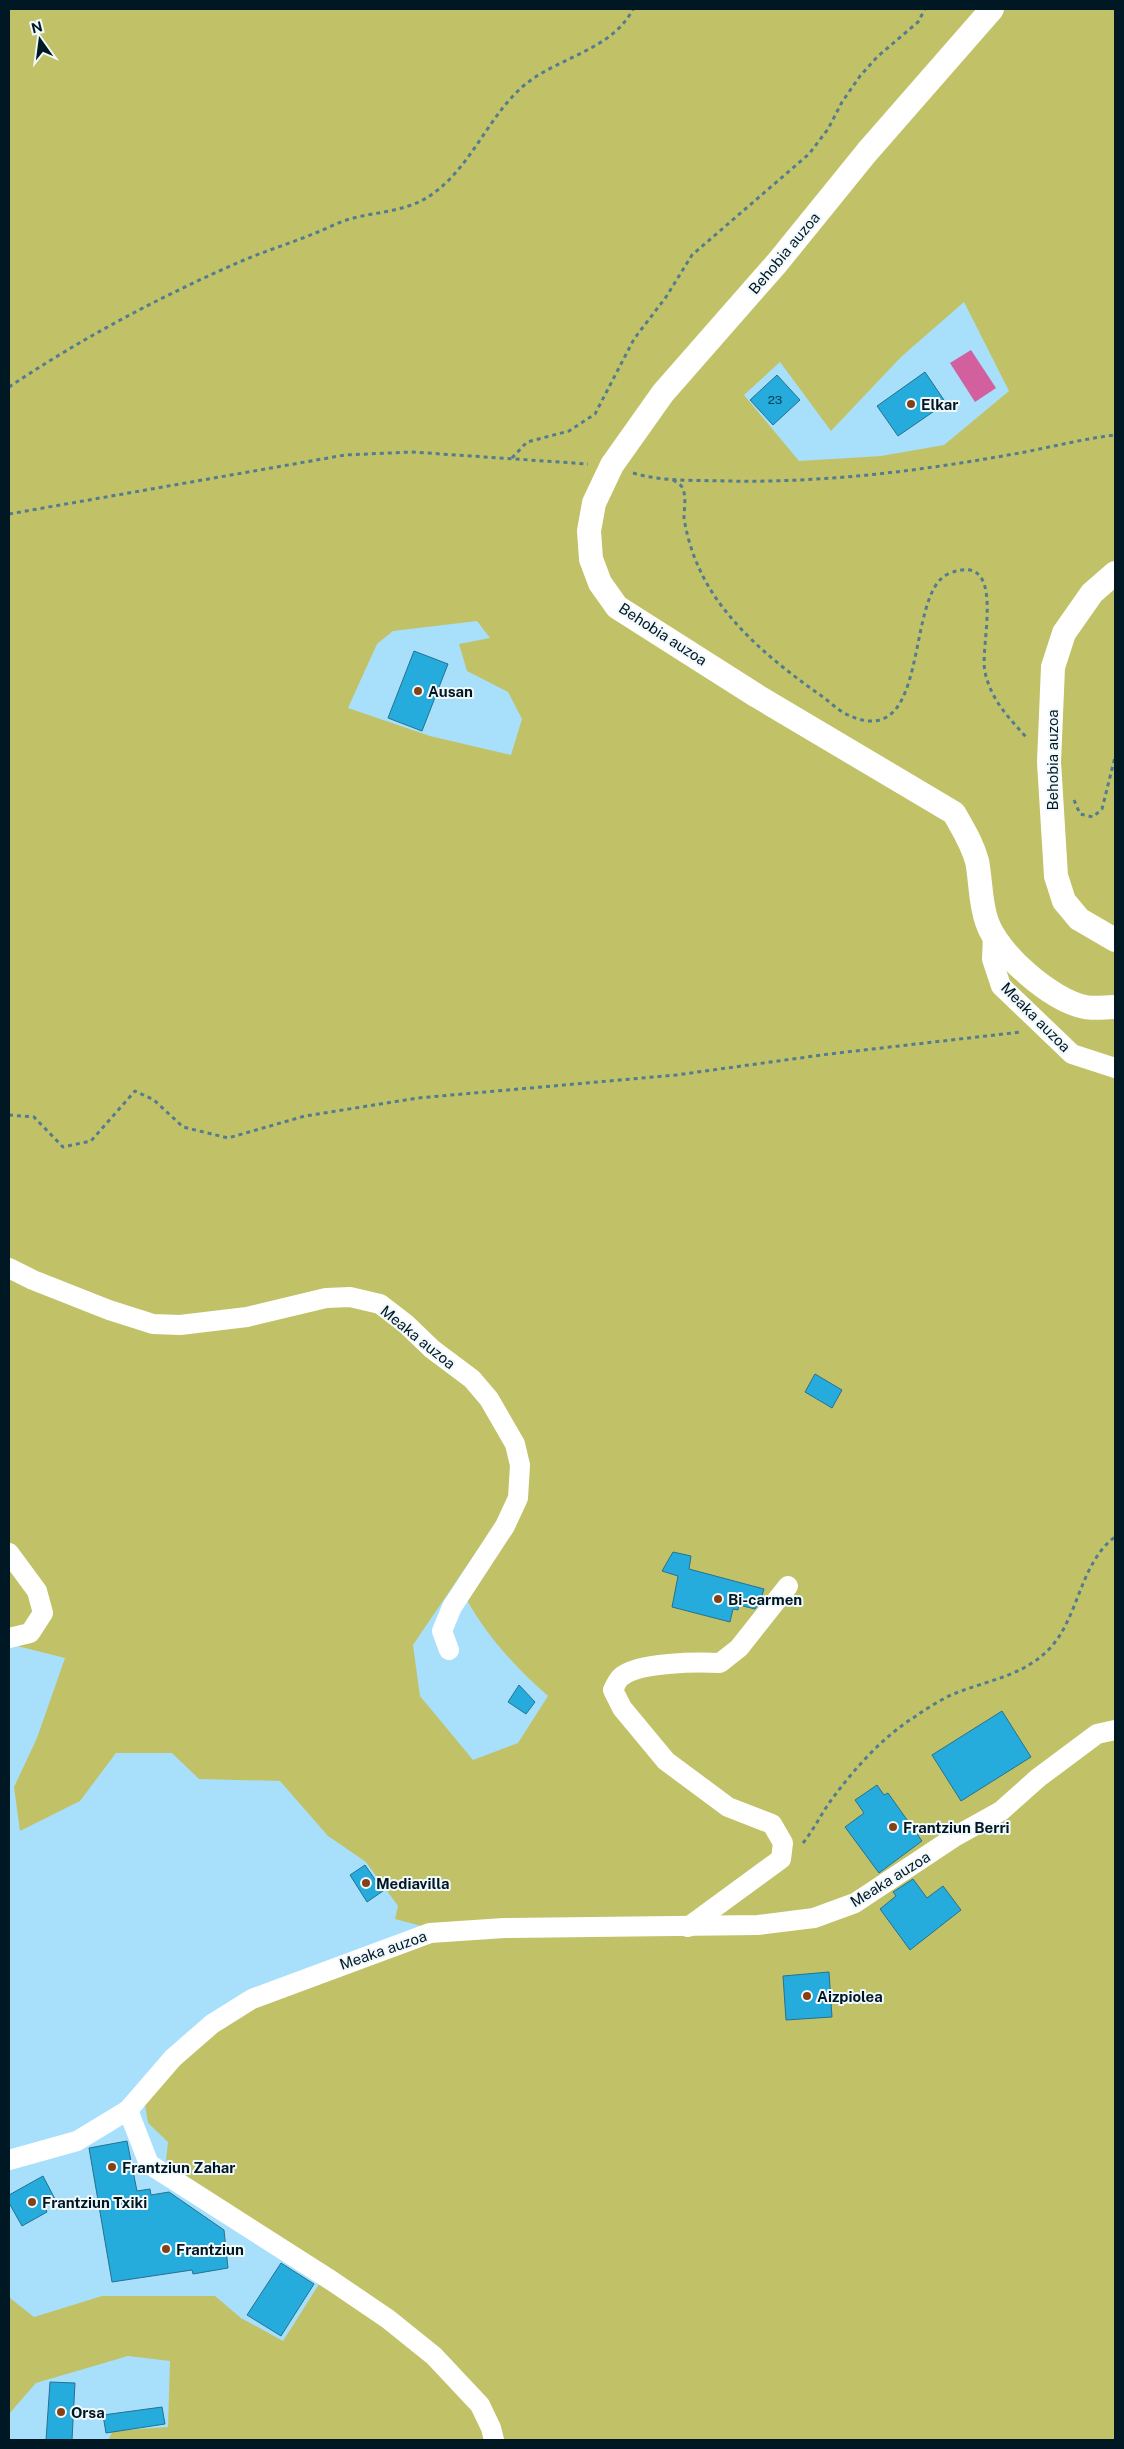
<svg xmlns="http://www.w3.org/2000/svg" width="1124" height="2449" viewBox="0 0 1124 2449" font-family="'Public Sans',sans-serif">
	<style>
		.green { fill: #c1c268; fill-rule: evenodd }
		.water { fill: #d25f9e }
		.building { fill: #25abdc; stroke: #27718f }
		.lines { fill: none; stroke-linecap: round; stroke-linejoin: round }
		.path { stroke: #547c8f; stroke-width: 3; stroke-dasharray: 4 4; stroke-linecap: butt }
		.minor { stroke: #fff; stroke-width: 20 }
		.tertiary { stroke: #fff; stroke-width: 24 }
		.poi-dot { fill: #854116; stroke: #f2f9fc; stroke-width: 2 }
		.labels { text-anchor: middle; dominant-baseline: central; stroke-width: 4; stroke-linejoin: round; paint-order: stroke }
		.number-label { font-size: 12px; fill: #093d52 }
		.street-label { font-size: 15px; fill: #001824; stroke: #f2f9fc }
		.poi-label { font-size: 15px; font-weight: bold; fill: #001824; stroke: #f2f9fc; text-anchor: start }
	</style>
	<rect width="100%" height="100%" fill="#a8e0fb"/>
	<path class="green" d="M9 9H1115V2440H108L113 2431 168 2427 170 2361 128 2356 36 2383 9 2414 10 2298 34 2317 102 2296H215L241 2318 283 2341 328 2270 202 2189 166 2160 168 2142 148 2123 145 2105 177 2062 215 2027 258 2003 429 1928 395 1919 398 1906 366 1862 328 1836 280 1781 199 1779 172 1753H116L80 1801 20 1831 14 1787 37 1738 65 1658 9 1644ZM964 302 1009 391 944 445 881 456 799 461 744 395 780 362 831 431 901 357ZM477 621 490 638 459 644 467 671 508 692 522 719 511 755 430 736 348 708 377 644 393 631ZM506 1439 522 1507 465 1597C486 1635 515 1667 548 1696L518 1743 473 1760 420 1696 413 1645 508 1505 514 1471Z"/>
	<polygon class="water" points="971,350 996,388 975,402 950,363"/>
	<g class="building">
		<polygon points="925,372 946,403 898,436 877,406"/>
		<polygon points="777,375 800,400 773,425 750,400"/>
		<polygon points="414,651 448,664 422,731 388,718"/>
		<polygon points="815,1374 842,1390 832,1408 805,1392"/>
		<polygon points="673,1552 691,1556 689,1569 764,1589 760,1602 755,1609 739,1605 738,1610 733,1609 730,1622 672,1607 678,1576 662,1571"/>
		<polygon points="519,1685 535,1702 526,1714 508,1702"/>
		<polygon points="1002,1711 1031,1757 961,1801 932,1755"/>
		<polygon points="877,1785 884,1795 888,1793 922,1841 879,1873 845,1827 864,1813 855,1800"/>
		<polygon points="365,1865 383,1891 367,1902 350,1875"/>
		<polygon points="913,1879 927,1898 943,1886 961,1910 910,1950 880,1909 896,1896 893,1892"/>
		<polygon points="829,1972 832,2017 786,2020 783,1976"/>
		<polygon points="127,2141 137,2191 150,2189 151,2195 169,2192 224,2230 228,2268 193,2274 192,2270 112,2282 89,2148"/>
		<polygon points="43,2176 56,2201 45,2207 47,2212 22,2226 9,2203 9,2195"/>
		<polygon points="281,2263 314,2284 281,2336 247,2315"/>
		<polygon points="50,2382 75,2383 72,2440 46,2440"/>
		<polygon points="162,2407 165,2424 106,2433 103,2415"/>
	</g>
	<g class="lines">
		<g class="path">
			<path d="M9 387C82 338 163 295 244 260 268 250 294 242 318 232 328 228 339 222 350 219 378 211 410 212 435 192 473 164 491 111 527 83 560 57 613 49 633 9"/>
			<polyline points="512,458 527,442 569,431 595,414 634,339 666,297 692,255 809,154 828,129 842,102 860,76 877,57 918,22 925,9"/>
			<path d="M633 473C663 482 696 480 727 481 824 483 919 471 1014 454 1048 448 1081 439 1115 435"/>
			<path d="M673 480C676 482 680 484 682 487 687 497 684 507 684 517 686 533 692 553 699 568 723 622 776 664 823 697 831 703 839 711 848 715 932 754 904 594 948 574 1009 548 979 646 985 672 991 700 1009 718 1027 738"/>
			<polyline points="9,514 345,455 412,452 588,464"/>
			<polyline points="1074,800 1080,814 1093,817 1102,809 1115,757"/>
			<polyline points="9,1115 34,1117 63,1147 91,1141 135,1091 154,1100 183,1127 228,1138 305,1116 418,1098 676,1075 829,1054 1021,1032"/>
			<path d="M803 1843C815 1828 823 1810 835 1795 856 1767 883 1737 913 1718 926 1709 941 1699 956 1693 989 1680 1026 1675 1051 1647 1079 1616 1080 1563 1115 1537"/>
		</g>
		<g class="minor">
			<polyline points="993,937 992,959 1001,986 1072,1054 1115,1068"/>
			<polyline points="9,1268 33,1280 109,1310 153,1324 180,1325 247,1317 326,1298 350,1297 380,1304 406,1324 432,1349 472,1379 489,1399 515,1444 520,1465 518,1498 505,1526 452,1607 442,1631 449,1650"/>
			<polyline points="9,1553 37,1591 43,1613 30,1633 9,1638"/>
			<path d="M688 1927 781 1859 783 1843 772 1824 728 1807 666 1761 622 1708 613 1690C615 1686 618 1679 621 1677 638 1662 698 1662 720 1663L739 1648 788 1586"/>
			<polyline points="128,2110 173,2058 212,2024 252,1999 430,1933 504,1928 758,1925 814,1918 855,1903 956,1836 1001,1811 1038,1778 1097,1734 1115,1730"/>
			<polyline points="9,2160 77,2141 128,2110 149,2164 332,2281 388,2319 434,2356 480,2405 491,2428 494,2440"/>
		</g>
		<g class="tertiary">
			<path d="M992 9 867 152 777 263 663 393 612 465 594 503 589 531 591 559 600 583 617 607 757 696 954 813C963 829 972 843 977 861 981 881 980 903 987 922 998 954 1051 1000 1085 1007 1094 1009 1106 1007 1115 1007"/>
			<polyline points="1115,573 1092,593 1064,633 1053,667 1049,762 1056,876 1064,901 1079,919 1115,940"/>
		</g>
	</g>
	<g class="poi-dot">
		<circle cx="911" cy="404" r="5"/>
		<circle cx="418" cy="691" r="5"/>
		<circle cx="718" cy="1599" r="5"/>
		<circle cx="893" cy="1827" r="5"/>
		<circle cx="366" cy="1883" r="5"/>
		<circle cx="807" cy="1996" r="5"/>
		<circle cx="112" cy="2167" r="5"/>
		<circle cx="32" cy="2202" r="5"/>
		<circle cx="166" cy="2249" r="5"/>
		<circle cx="61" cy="2412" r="5"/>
	</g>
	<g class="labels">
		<g class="number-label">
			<text x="775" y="400">23</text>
		</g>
		<g class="street-label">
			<text transform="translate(784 253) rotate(-50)">Behobia auzoa</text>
			<text transform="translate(663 634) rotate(33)">Behobia auzoa</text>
			<text transform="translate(1052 760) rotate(-90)">Behobia auzoa</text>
			<text transform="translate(1036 1017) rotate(45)">Meaka auzoa</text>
			<text transform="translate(418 1337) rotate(39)">Meaka auzoa</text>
			<text transform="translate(890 1879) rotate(-32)">Meaka auzoa</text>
			<text transform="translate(383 1950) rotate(-19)">Meaka auzoa</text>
		</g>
		<g class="poi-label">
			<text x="921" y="404">Elkar</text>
			<text x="428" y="691">Ausan</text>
			<text x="728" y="1599">Bi-carmen</text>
			<text x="903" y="1827">Frantziun Berri</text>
			<text x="376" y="1883">Mediavilla</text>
			<text x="817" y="1996">Aizpiolea</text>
			<text x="122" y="2167">Frantziun Zahar</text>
			<text x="42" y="2202">Frantziun Txiki</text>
			<text x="176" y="2249">Frantziun</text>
			<text x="71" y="2412">Orsa</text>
		</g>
	</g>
	<rect width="1124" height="2449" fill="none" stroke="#001824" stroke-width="20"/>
	<g transform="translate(40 40) rotate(346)" stroke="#f2f9fc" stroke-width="4" paint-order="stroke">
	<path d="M0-4L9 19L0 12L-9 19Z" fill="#001824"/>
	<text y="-8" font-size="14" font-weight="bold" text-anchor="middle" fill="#001824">N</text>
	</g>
</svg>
